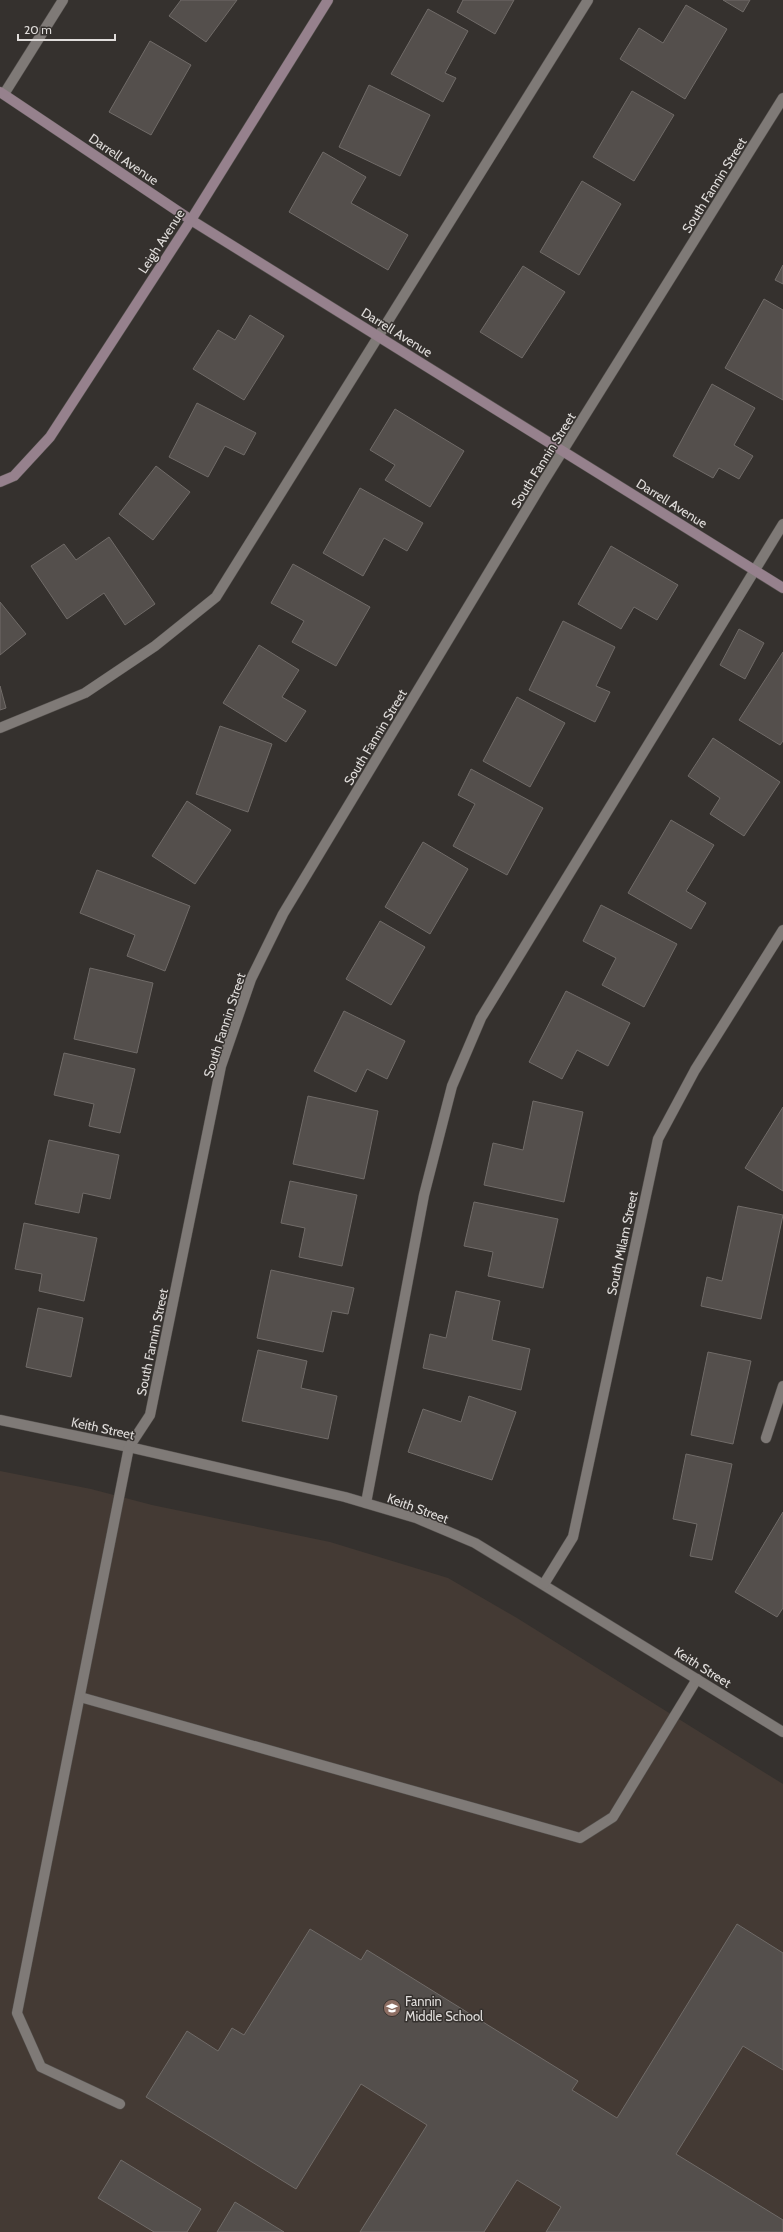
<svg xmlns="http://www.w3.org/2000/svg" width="783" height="2232" viewBox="0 0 783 2232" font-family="Cabin,sans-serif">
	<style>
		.built { fill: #443a34 }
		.building { fill: #544f4c; stroke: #706b68 }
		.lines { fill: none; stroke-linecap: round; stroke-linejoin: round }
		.lane-casing { stroke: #54504d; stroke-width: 11 }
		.street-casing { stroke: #54504d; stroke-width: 11 }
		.secondary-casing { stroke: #54504d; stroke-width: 11 }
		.lane { stroke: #7f7a77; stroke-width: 10 }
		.street { stroke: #7f7a77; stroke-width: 10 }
		.secondary { stroke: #96818d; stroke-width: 10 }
		.labels { text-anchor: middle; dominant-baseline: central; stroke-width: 3; stroke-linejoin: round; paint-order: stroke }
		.street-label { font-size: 13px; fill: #e0dddb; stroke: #35312e }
		.poi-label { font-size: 13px; fill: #e0dddb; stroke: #35312e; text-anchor: start }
	</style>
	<rect width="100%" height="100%" fill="#35312e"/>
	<polygon class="built" points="0,1471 91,1489 152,1505 330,1542 448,1578 517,1618 783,1784 783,2232 0,2232"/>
	<g class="building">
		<polygon points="181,0 237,0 206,42 169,16"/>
		<polygon points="463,0 514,0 495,34 457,12"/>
		<polygon points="723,0 750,0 743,12"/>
		<polygon points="686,5 727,29 685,99 620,59 639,28 663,43"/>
		<polygon points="428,9 468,31 445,73 456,78 443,102 391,74"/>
		<polygon points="150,41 191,65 151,135 109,112"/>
		<polygon points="369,85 430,115 400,176 339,147"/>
		<polygon points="632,91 674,115 634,181 593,157"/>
		<polygon points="323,152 366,177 351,203 408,235 388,270 289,212"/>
		<polygon points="582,181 621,204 579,275 540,252"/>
		<polygon points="783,265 783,284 775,280"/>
		<polygon points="523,266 565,292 522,358 480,332"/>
		<polygon points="764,299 783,310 783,400 725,368"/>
		<polygon points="250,315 284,336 244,400 193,369 218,330 235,340"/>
		<polygon points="712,384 755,408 734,445 753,456 739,479 719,468 713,478 673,456"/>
		<polygon points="197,403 256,433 244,455 225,446 208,477 169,457"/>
		<polygon points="395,409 464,451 430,507 385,480 395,465 370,450"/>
		<polygon points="156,466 190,492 153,540 119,514"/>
		<polygon points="360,488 423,523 407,551 384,538 363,576 323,553"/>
		<polygon points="109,537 155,604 125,625 104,593 67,619 31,566 64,544 76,560"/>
		<polygon points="611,546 678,585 657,620 634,607 621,629 578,604"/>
		<polygon points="293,564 370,607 336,666 292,642 304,621 271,603"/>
		<polygon points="0,602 26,634 0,655"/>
		<polygon points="563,621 615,647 596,686 610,692 595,722 529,690"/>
		<polygon points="739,629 764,643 745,679 720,665"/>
		<polygon points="259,645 299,670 282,697 306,711 286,742 223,703"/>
		<polygon points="783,652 783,741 780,745 739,720"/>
		<polygon points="0,686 6,708 0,710"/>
		<polygon points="517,697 565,723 530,787 483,761"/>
		<polygon points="220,726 272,744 248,812 196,794"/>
		<polygon points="713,738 780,782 744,836 710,814 720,798 688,776"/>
		<polygon points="471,769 543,808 507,875 453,846 475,804 458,795"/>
		<polygon points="187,801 231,830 195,884 152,856"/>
		<polygon points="671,820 714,845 686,891 706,903 691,929 628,893"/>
		<polygon points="423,842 468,869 430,934 385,907"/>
		<polygon points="97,870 190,906 165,971 127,956 135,935 80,913"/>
		<polygon points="601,905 677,944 644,1007 602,985 616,958 583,941"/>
		<polygon points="380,921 425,947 391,1005 346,979"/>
		<polygon points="90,968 153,983 137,1053 74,1039"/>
		<polygon points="566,991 630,1023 608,1066 577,1050 562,1079 529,1062"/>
		<polygon points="344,1011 405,1041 387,1079 367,1069 356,1092 314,1071"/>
		<polygon points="64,1053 135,1069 120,1133 89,1126 94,1104 54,1095"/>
		<polygon points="308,1096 378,1111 364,1179 293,1164"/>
		<polygon points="533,1101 583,1112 564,1202 484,1185 493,1143 523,1150"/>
		<polygon points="783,1107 783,1191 745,1168"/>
		<polygon points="49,1140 119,1155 110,1199 83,1193 79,1213 35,1204"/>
		<polygon points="290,1181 357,1195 342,1266 299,1257 305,1228 281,1223"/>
		<polygon points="474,1202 558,1219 543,1288 488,1276 493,1252 464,1246"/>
		<polygon points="738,1206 783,1215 761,1319 701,1306 707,1277 722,1281"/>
		<polygon points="24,1223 97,1238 84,1301 39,1291 42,1274 15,1269"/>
		<polygon points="271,1270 354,1288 348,1314 332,1311 323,1352 257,1338"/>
		<polygon points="456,1291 500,1301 492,1340 530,1349 521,1390 423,1368 430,1334 446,1338"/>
		<polygon points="38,1308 83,1318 71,1377 26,1367"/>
		<polygon points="258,1350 307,1361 301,1388 337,1396 328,1439 242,1421"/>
		<polygon points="708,1352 751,1361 733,1444 691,1435"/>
		<polygon points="469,1396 516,1412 492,1480 408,1452 423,1409 461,1422"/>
		<polygon points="686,1454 732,1464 712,1560 690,1556 697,1524 673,1519"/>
		<polygon points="783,1512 783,1608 777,1617 735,1592"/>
		<polygon points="737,1924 783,1953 783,2070 743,2046 676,2154 783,2220 783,2232 546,2232 561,2207 517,2180 484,2232 360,2232 427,2125 361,2084 296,2189 146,2097 187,2031 218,2051 232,2028 244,2035 310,1929 361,1960 367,1950 578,2081 572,2090 617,2118"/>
		<polygon points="121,2160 201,2209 187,2232 154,2232 98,2198"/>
		<polygon points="235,2202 284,2232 217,2232"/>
	</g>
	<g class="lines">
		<g class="lane-casing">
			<g id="lane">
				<polyline points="4,94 63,0"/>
				<polyline points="0,728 85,693 155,646 216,597 588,0"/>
				<polyline points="766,1438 783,1386"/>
				<polyline points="366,1503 424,1195 452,1086 481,1018 783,524"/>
				<polyline points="80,1697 580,1838 613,1817 697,1679"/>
			</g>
		</g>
		<g class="street-casing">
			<g id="street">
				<polyline points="0,1420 129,1447 345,1497 416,1518 475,1543 783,1732"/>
				<polyline points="544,1584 573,1537 658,1139 695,1070 783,930"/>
				<polyline points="120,2104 41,2067 17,2013 129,1447 150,1415 221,1066 251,979 283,914 542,484 783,98"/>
			</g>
		</g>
		<g class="secondary-casing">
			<g id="secondary">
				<polyline points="0,92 191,220 783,588"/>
				<polyline points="0,482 14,476 50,437 191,220 328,0"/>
			</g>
		</g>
		<use href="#lane" class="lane"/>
		<use href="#street" class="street"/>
		<use href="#secondary" class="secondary"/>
	</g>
	<defs>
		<g id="school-disc" transform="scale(0.9)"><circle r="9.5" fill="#8d6e63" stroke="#35312e"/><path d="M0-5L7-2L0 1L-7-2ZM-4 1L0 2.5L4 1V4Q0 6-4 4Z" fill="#fff"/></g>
	</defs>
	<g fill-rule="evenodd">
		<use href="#school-disc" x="392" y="2008"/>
	</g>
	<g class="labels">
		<g class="street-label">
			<text transform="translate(124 159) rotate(34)">Darrell Avenue</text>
			<text transform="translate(714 185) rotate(-58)">South Fannin Street</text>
			<text transform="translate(161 241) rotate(-57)">Leigh Avenue</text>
			<text transform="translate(397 332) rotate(32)">Darrell Avenue</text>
			<text transform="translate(543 460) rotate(-58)">South Fannin Street</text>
			<text transform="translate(672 503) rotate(32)">Darrell Avenue</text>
			<text transform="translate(375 737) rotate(-59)">South Fannin Street</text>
			<text transform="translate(224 1025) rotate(-72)">South Fannin Street</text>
			<text transform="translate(622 1243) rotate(-78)">South Milam Street</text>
			<text transform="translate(152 1342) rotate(-78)">South Fannin Street</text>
			<text transform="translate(103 1428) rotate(12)">Keith Street</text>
			<text transform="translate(418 1508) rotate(20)">Keith Street</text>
			<text transform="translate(703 1667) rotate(32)">Keith Street</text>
		</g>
		<g class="poi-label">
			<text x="405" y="2001">Fannin<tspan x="405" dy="15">Middle School</tspan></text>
		</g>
	</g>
	<path d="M18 34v6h97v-6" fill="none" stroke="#e0dddb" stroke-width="2"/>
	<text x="24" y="34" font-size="12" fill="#e0dddb" stroke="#35312e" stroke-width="3" paint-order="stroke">20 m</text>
</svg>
